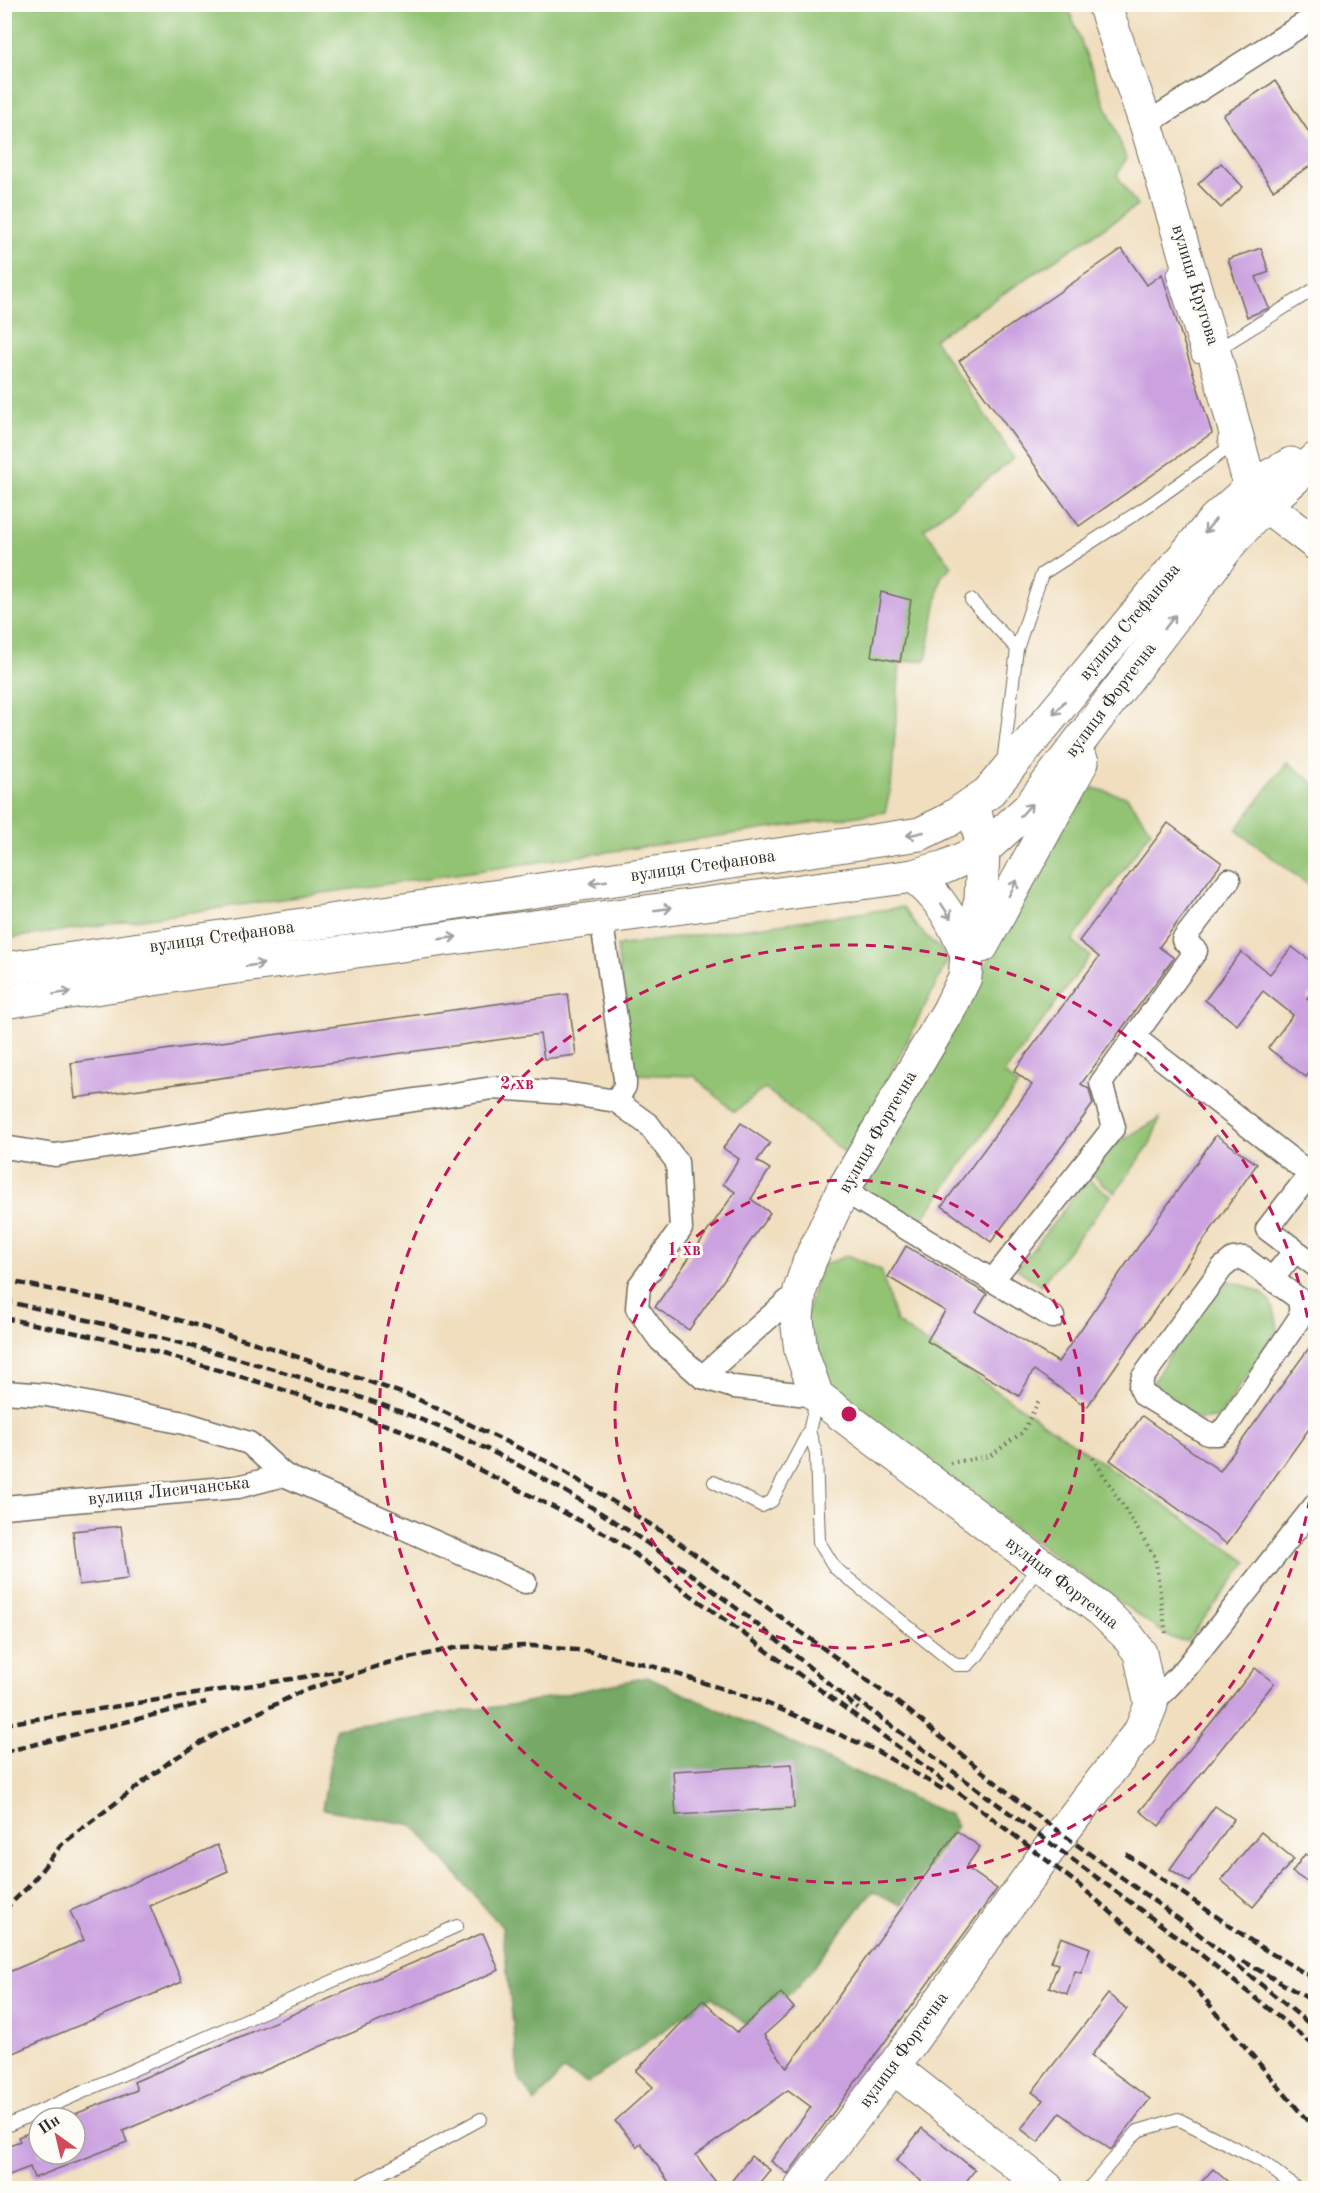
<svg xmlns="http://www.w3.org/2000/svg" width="1320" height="2193" viewBox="0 0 1320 2193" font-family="'Old Standard TT',serif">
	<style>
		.green { fill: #92c373; stroke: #5e774f; stroke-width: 1.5 }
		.forest { fill: #75a965; stroke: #506a48; stroke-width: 1.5 }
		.building { fill: #cba1e0 }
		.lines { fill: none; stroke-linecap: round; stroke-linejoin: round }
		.lane-casing { stroke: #706a5e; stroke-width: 14 }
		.street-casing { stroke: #706a5e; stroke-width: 25 }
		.secondary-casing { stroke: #706a5e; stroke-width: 35 }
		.path { stroke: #706a5e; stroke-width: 4; stroke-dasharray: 1.5 4.5; stroke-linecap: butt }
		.lane { stroke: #fff; stroke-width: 12 }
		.street { stroke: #fff; stroke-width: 22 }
		.secondary { stroke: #fff; stroke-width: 33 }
		.rail { stroke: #2b2b2b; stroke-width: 4.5; stroke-dasharray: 9 4.5; stroke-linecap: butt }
		.oneway { stroke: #a0a0a0 }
		.ring { fill: none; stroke: #c2185b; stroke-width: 3; stroke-dasharray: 10 8 }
		.labels { text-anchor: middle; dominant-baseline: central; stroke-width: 6; stroke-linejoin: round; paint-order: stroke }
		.street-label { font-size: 18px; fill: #2b2b2b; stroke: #fdfcf7 }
		.centre { fill: #c2185b; stroke: #fdfcf7; stroke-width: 3 }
		.ring-label { font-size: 18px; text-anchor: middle; font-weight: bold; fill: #c2185b; stroke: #fdfcf7; stroke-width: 6; stroke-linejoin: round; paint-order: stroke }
	</style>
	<rect width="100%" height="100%" fill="#fdfcf7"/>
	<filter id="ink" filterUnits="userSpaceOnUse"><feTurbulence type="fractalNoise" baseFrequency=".0167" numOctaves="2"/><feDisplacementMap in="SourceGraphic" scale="12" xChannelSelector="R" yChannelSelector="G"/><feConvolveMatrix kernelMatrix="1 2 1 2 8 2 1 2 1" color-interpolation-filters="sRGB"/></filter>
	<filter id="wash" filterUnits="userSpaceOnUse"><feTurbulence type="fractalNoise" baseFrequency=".008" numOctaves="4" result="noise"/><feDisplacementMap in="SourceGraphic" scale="24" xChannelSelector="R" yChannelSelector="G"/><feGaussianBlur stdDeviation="1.35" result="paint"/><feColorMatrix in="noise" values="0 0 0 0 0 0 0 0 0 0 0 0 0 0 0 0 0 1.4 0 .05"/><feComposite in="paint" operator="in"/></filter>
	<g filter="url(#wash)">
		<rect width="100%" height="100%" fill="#f0debe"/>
		<g class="green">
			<polygon points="4,5 1067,5 1126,158 1117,175 1137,206 934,339 1014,458 924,529 952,566 941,577 926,660 900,662 891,787 885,812 5,939"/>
			<polygon points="1287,762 1315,784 1315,890 1236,830"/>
			<polygon points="1093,788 1127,797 1151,831 1072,941 1090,956 1004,1074 1018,1085 919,1224 861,1190 1082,793"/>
			<polygon points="903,907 917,927 949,958 849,1156 765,1088 734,1112 694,1076 631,1074 617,946"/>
			<polygon points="1160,1118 1150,1144 1115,1193 1083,1167 1088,1160"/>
			<polygon points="1088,1179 1111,1196 1041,1285 1017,1269"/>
			<polygon points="848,1255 881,1270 896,1322 1247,1562 1187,1641 1172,1639 999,1516 822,1386 805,1322 819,1267"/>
			<path d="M1230 1281C1262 1291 1273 1293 1278 1329L1219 1417 1200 1420 1150 1387 1203 1300Z"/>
		</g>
		<polygon class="forest" points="647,1677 950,1815 957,1826 901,1905 873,1891 797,1988 748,2026 712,1997 588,2083 563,2071 535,2102 519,2078 502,1927 413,1825 322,1809 336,1728 517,1704"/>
		<g id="blocks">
			<g class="building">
				<polygon points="1275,81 1316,143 1316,162 1273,190 1223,115"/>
				<polygon points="1221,163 1243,187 1221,208 1198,184"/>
				<polygon points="1261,248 1269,272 1256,277 1269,308 1247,317 1228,259"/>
				<polygon points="1122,249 1147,285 1162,274 1212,433 1079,526 959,361"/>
				<polygon points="881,592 911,600 900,662 871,656"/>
				<polygon points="1168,823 1222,863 1159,947 1174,958 1081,1084 1089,1089 1093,1104 991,1242 942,1206 1032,1085 1014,1071 1099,957 1079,941"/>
				<polygon points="1292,947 1316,965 1316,987 1307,998 1316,1005 1316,1064 1306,1077 1268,1048 1293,1015 1263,991 1237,1025 1205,1000 1241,952 1270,974"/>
				<polygon points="568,994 576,1055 544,1059 540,1034 75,1098 71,1063"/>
				<polygon points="741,1123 770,1143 757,1161 770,1169 751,1199 770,1213 689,1330 655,1307 735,1192 723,1184 739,1159 723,1148"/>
				<polygon points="1216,1135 1257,1164 1087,1407 1034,1370 1019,1396 927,1341 945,1311 888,1277 906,1246 987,1294 976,1312 1058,1362"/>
				<polygon points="1316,1338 1316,1419 1227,1544 1110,1460 1142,1416 1220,1471"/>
				<polygon points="121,1526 128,1579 79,1585 73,1531"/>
				<polygon points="1255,1668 1274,1683 1159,1826 1140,1811"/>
				<polygon points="792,1764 794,1808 676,1815 673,1771"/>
				<polygon points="1215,1806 1234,1819 1190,1882 1170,1869"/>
				<polygon points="957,1831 980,1847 966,1867 997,1889 788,2174 771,2161 811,2107 788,2090 696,2155 720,2188 673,2188 641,2143 637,2147 615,2121 653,2087 636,2071 703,2000 737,2032 781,1993 794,2008 764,2035 787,2068"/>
				<polygon points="1261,1832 1294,1859 1253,1907 1221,1880"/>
				<polygon points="217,1845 228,1871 150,1906 182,1982 4,2057 4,1974 84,1940 70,1911"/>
				<polygon points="1305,1854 1316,1862 1316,1888 1292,1872"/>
				<polygon points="483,1933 499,1970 123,2131 127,2142 34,2178 30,2167 4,2177 4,2147 20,2141 18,2137 39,2129 39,2154 75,2154 75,2114 137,2090 134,2082"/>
				<polygon points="1061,1937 1090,1948 1081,1973 1075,1971 1067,1994 1049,1987 1058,1964 1051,1962"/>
				<polygon points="1108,1994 1127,2009 1091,2056 1150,2099 1111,2150 1060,2113 1038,2142 1021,2129 1043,2100 1032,2092"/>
				<polygon points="922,2128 975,2170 961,2188 930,2188 896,2161"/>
				<polygon points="751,2156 770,2170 755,2188 726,2188"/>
				<polygon points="1213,2169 1235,2188 1196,2188"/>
			</g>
		</g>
	</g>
	<g filter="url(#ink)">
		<use href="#blocks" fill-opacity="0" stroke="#706a5e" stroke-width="1.5"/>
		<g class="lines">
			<g class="lane-casing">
				<g id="lane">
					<polyline points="1179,261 1173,276 1198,356"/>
					<polyline points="1215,351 1316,288"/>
					<polyline points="971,600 1017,649 1003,763"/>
					<polyline points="1017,649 1042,574 1149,505 1227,449 1224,439"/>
					<polyline points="817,1398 809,1431 816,1453 819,1542 835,1568 956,1665 968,1665 978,1655 1039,1566"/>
					<polyline points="714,1482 762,1506 772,1501 809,1431"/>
					<polyline points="4,2127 457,1926"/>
					<polyline points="354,2188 481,2119"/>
					<polyline points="1089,2188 1138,2131 1178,2119 1263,2162 1296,2188"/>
				</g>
			</g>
			<g class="street-casing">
				<g id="street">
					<polyline points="1146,124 1316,16"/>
					<polyline points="1229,880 1183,940 1196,951 1134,1037 1310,1174 1267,1229 1316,1266"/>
					<polyline points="601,917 625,1079 625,1086 616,1101"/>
					<polyline points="4,1147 55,1155 493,1088 565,1093 616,1101 649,1125 677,1162 681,1229 639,1286 637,1308 660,1340 702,1377 734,1387 817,1396"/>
					<polyline points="843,1190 1053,1317"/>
					<polyline points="1272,1279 1244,1258 1233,1259 1222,1268 1143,1377 1140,1387 1144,1395 1208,1434 1218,1434 1226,1427 1301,1316 1299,1299 1272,1279 1295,1251"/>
					<polyline points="992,1281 1114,1127 1101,1083 1134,1037"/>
					<polyline points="702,1377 800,1290"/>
					<polyline points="4,1392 47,1395 184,1423 249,1443 284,1475"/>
					<polyline points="4,1507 238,1487 284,1475 525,1582"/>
					<polyline points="1151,1705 1186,1668 1316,1504"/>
				</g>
			</g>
			<g class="secondary-casing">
				<g id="secondary">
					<polyline points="1104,4 1146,124 1214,352 1247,474 1265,505 1316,544"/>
					<path d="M913 876C941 897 954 923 967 954"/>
					<polyline points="982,946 1082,762"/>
					<polyline points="4,969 920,834 947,821 988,793 1215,519 1252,486 1291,464"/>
					<polyline points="4,1002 199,972 913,876 945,867 983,850 1028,809 1232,541 1265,505 1316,459"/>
					<polyline points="893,2067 1047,2188"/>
					<polyline points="801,2188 893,2067 1047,1852 1141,1730 1151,1705 1140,1653 1127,1635 1101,1610 817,1396 801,1351 797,1319 800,1290 810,1260 843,1190 949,1010 965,977 967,954 981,900 983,850 974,806"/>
				</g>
			</g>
			<g class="path">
				<polyline points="1093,1458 1155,1557 1166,1634"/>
				<polyline points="950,1463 990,1456 1023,1432 1040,1398"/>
			</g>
			<use href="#lane" class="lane"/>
			<use href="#street" class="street"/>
			<use href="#secondary" class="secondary"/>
			<g class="rail">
				<polyline points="4,1280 129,1305 275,1349 413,1397 550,1463 671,1537 909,1711 1028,1809 1195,1931 1316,2029"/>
				<path d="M4 1301C139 1331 274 1364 404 1413 570 1476 725 1592 858 1709"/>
				<polyline points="4,1318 125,1343 269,1385 401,1430 610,1536 916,1760 1079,1885 1178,1970 1204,1998 1316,2131"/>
				<polyline points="854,1698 1199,1953 1316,2047"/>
				<polyline points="4,1724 342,1671"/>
				<polyline points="4,1752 206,1702"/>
				<polyline points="1126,1854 1259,1946 1316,1980"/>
				<polyline points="4,1910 29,1886 62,1844 172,1760 218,1733 300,1692 387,1663 459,1647 534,1646 587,1651 649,1665 766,1703 873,1749 944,1790"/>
				<polyline points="1243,1961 1316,2003"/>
			</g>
		</g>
		<defs><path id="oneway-shaft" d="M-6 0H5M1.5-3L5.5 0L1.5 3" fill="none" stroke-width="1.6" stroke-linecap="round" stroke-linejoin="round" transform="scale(1.5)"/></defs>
		<g class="oneway">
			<use href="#oneway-shaft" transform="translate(1210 526) rotate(130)"/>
			<use href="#oneway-shaft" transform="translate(1170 622) rotate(-52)"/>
			<use href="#oneway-shaft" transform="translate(1059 708) rotate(130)"/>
			<use href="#oneway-shaft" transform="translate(1026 810) rotate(-48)"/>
			<use href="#oneway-shaft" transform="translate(915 834) rotate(167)"/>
			<use href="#oneway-shaft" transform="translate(598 882) rotate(172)"/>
			<use href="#oneway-shaft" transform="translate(1013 888) rotate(-62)"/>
			<use href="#oneway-shaft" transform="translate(663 909) rotate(-8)"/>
			<use href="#oneway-shaft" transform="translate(946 911) rotate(57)"/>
			<use href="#oneway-shaft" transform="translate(448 938) rotate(-8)"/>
			<use href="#oneway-shaft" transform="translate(255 965) rotate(-8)"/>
			<use href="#oneway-shaft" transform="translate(62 993) rotate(-9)"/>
		</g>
	</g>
	<g class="ring">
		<circle cx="849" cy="1414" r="234"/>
		<path d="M1315 1463A469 469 0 1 1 1315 1365"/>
	</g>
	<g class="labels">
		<g class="street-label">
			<text transform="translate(1195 285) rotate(73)">вулиця Кругова</text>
			<text transform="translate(1130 622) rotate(-50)">вулиця Стефанова</text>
			<text transform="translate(1111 700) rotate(-53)">вулиця Фортечна</text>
			<text transform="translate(703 866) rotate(-8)">вулиця Стефанова</text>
			<text transform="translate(222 937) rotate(-8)">вулиця Стефанова</text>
			<text transform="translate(878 1132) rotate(-60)">вулиця Фортечна</text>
			<text transform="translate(169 1491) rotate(-6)">вулиця Лисичанська</text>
			<text transform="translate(1062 1583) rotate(38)">вулиця Фортечна</text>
			<text transform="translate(904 2050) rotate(-54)">вулиця Фортечна</text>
		</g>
	</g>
	<circle cx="849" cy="1414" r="9" class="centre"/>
	<g class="ring-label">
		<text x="517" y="1089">2 хв</text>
		<text x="684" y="1255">1 хв</text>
	</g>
	<rect width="1320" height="2193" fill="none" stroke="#fdfcf7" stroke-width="24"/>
	<g transform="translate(57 2136) rotate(326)"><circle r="28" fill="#fdfcf7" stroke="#a9a8a5" stroke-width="1.5"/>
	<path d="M0-4.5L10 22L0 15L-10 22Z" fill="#d1495b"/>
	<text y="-9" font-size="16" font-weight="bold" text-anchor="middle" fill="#2b2b2b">Пн</text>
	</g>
</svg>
